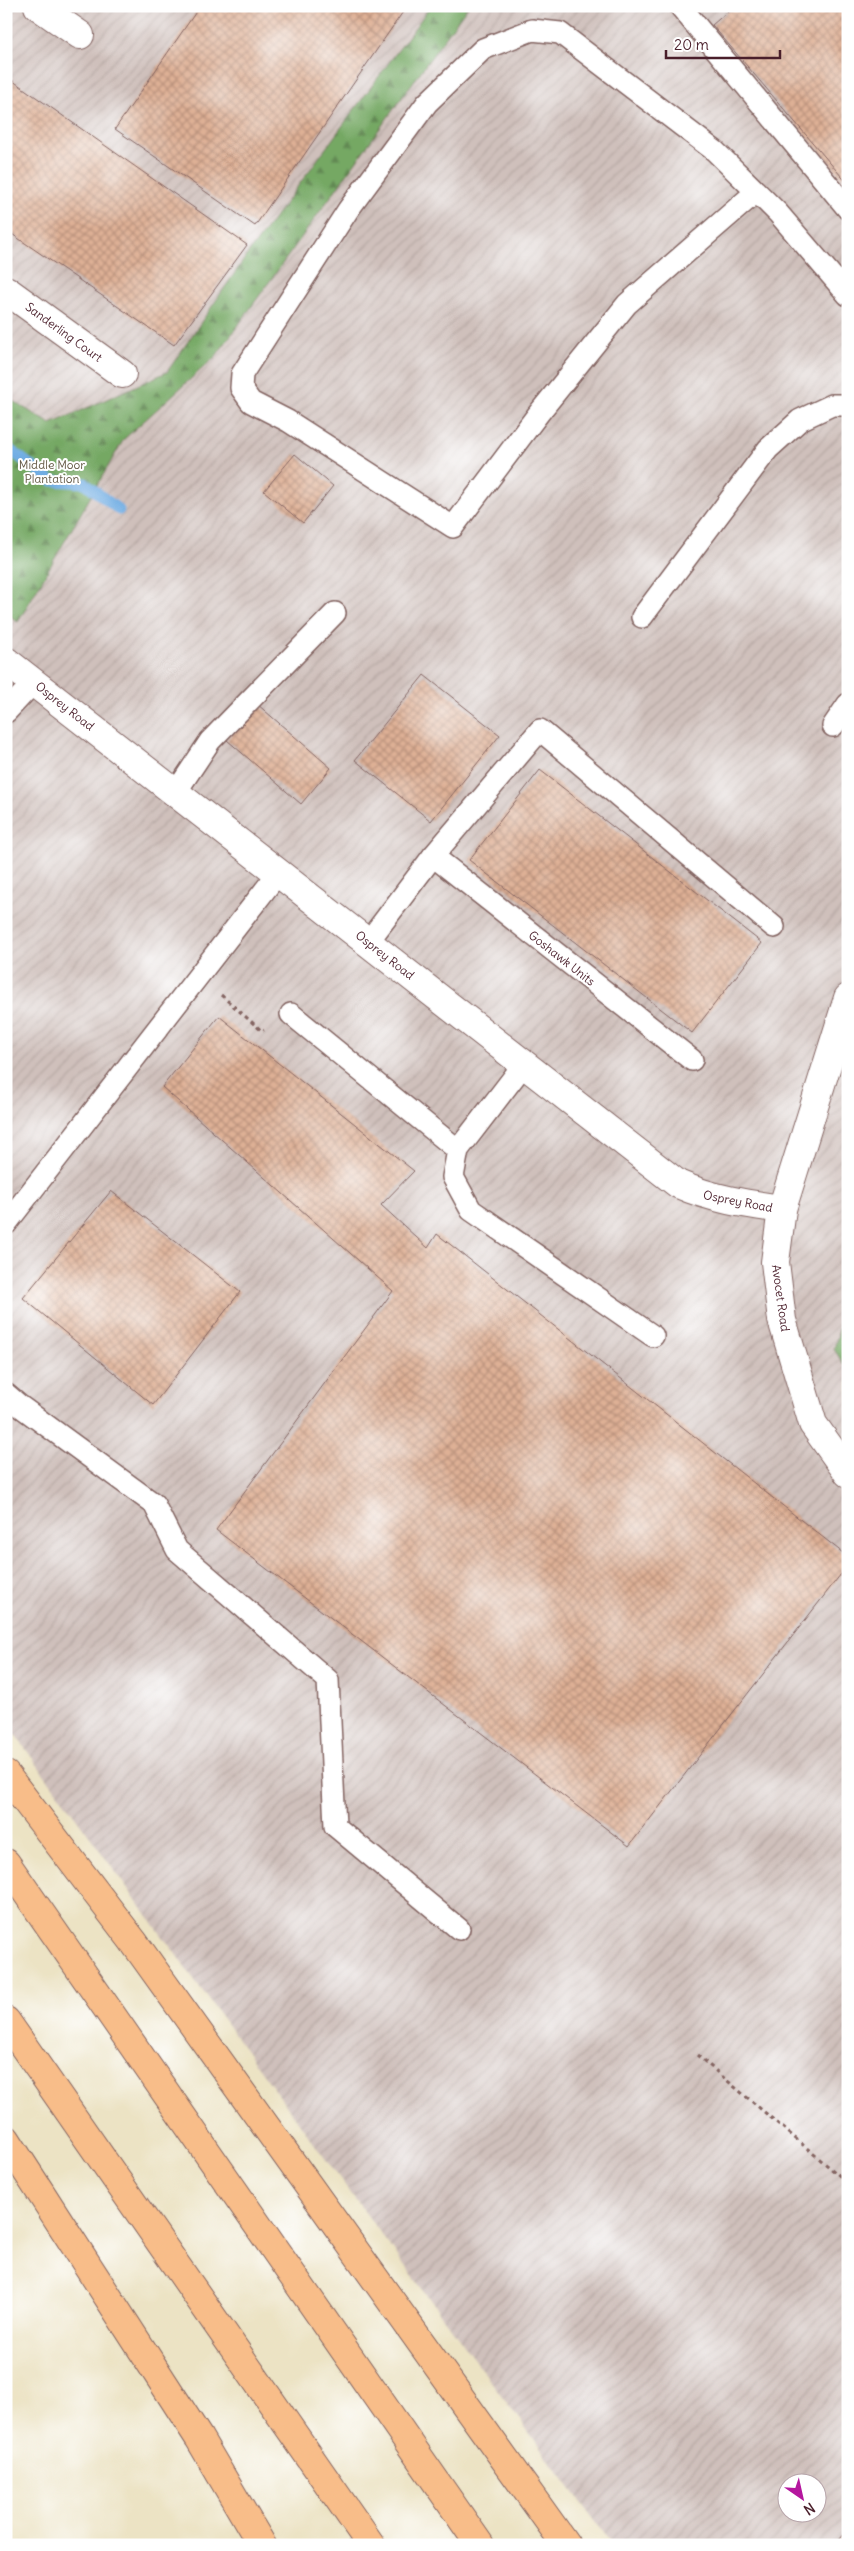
<svg xmlns="http://www.w3.org/2000/svg" width="854" height="2551" viewBox="0 0 854 2551" font-family="Delius,sans-serif">
	<style>
		.industrial { fill: url(#industrial-furrows); fill-rule: evenodd }
		.forest { fill: url(#forest-firs); stroke: #606448 }
		.lines { fill: none; stroke-linecap: round; stroke-linejoin: round }
		.stream { stroke: #71ade3; stroke-width: 11 }
		.building { fill: url(#building-cross-hatch) }
		.lane-casing { stroke: #836461; stroke-width: 24 }
		.street-casing { stroke: #836461; stroke-width: 30 }
		.highway-casing { stroke: #836461; stroke-width: 30 }
		.path { stroke: #836461; stroke-width: 3; stroke-dasharray: 4 4; stroke-linecap: butt }
		.lane { stroke: #fff; stroke-width: 21 }
		.street { stroke: #fff; stroke-width: 28 }
		.highway { stroke: #f8bd89; stroke-width: 28 }
		.labels { text-anchor: middle; dominant-baseline: central; stroke-width: 4; stroke-linejoin: round; paint-order: stroke }
		.street-label { font-size: 12px; fill: #4a1f2b; stroke: #fff }
		.park-label { font-size: 12px; fill: #635844; stroke: #fff }
	</style>
	<defs>
		<pattern id="industrial-furrows" width="10" height="10" patternUnits="userSpaceOnUse" patternTransform="scale(1.25)"><rect width="10" height="10" fill="#cfc0bb"/><path d="M-1 1l2-2M0 10L10 0M9 11l2-2" fill="none" stroke="#b3a5a1"/></pattern>
		<pattern id="forest-firs" width="22" height="20" patternUnits="userSpaceOnUse" patternTransform="scale(1.25)"><rect width="22" height="20" fill="#75a864"/><path d="M5 1l3.5 6h-7zM16 11l3.5 6h-7z" fill="#628853"/></pattern>
		<pattern id="building-cross-hatch" width="8" height="8" patternUnits="userSpaceOnUse" patternTransform="scale(1.25)"><rect width="8" height="8" fill="#deb095"/><path d="M0 0l8 8M0 8l8-8" fill="none" stroke="#b68f7a"/></pattern>
	</defs>
	<rect width="100%" height="100%" fill="#fff"/>
	<filter id="ink" filterUnits="userSpaceOnUse"><feTurbulence type="fractalNoise" baseFrequency=".02" numOctaves="2"/><feDisplacementMap in="SourceGraphic" scale="10" xChannelSelector="R" yChannelSelector="G"/><feConvolveMatrix kernelMatrix="1 2 1 2 8 2 1 2 1" color-interpolation-filters="sRGB"/></filter>
	<filter id="wash" filterUnits="userSpaceOnUse"><feTurbulence type="fractalNoise" baseFrequency=".0096" numOctaves="4" result="noise"/><feDisplacementMap in="SourceGraphic" scale="20" xChannelSelector="R" yChannelSelector="G"/><feGaussianBlur stdDeviation="1.12" result="paint"/><feColorMatrix in="noise" values="0 0 0 0 0 0 0 0 0 0 0 0 0 0 0 0 0 1.4 0 .05"/><feComposite in="paint" operator="in"/></filter>
	<g filter="url(#wash)">
		<rect width="100%" height="100%" fill="#ece3c4"/>
		<path class="industrial" d="M6 6H848V2545H613L335 2172 6 1722ZM786 2484H816V2514H786Z"/>
		<g class="forest">
			<polygon points="436,6 468,6 216,356 124,439 18,622 6,613 6,397 51,424 167,372 247,255 430,7"/>
			<polygon points="848,1216 848,1371 834,1349 845,1307"/>
		</g>
		<g class="lines">
			<g class="stream">
				<polyline points="6,447 52,481 85,483 119,510"/>
				<polyline points="848,1303 845,1307 848,1312"/>
			</g>
		</g>
		<g id="blocks">
			<g class="building">
				<polygon points="200,6 407,6 255,226 115,129"/>
				<polygon points="734,6 848,6 848,184 712,25"/>
				<polygon points="6,76 247,245 174,345 6,230"/>
				<polygon points="295,454 333,486 303,523 264,491"/>
				<polygon points="424,675 500,735 431,821 355,760"/>
				<polygon points="257,704 331,768 301,804 227,740"/>
				<polygon points="540,770 762,943 692,1033 469,860"/>
				<polygon points="6,826 12,830 6,838"/>
				<polygon points="219,1016 414,1171 381,1205 428,1248 437,1234 848,1557 848,1565 629,1846 216,1530 393,1291 162,1087"/>
				<polygon points="111,1191 240,1292 153,1405 23,1298"/>
				<polygon points="848,2530 848,2545 835,2545 839,2540"/>
			</g>
		</g>
	</g>
	<g filter="url(#ink)">
		<use href="#blocks" fill-opacity="0" stroke="#836461" stroke-width="1"/>
		<g class="lines">
			<g class="lane-casing">
				<g id="lane">
					<polyline points="680,6 848,209"/>
					<polyline points="756,192 627,304 539,413 453,527 288,421 251,402 241,388 242,374 348,210 427,103 483,49 532,30 560,33 715,151 778,213 848,295"/>
					<polyline points="642,617 768,449 800,420 832,405 848,405"/>
					<polyline points="6,712 34,682"/>
					<polyline points="833,726 848,704"/>
					<polyline points="176,792 210,741 335,613"/>
					<polyline points="433,856 692,1060"/>
					<polyline points="368,942 433,856 540,730 774,927"/>
					<polyline points="291,1014 458,1150"/>
					<polyline points="524,1064 458,1150 453,1177 471,1210 653,1336"/>
					<polyline points="6,1224 279,872"/>
					<polyline points="6,1394 20,1406 154,1504 177,1550 328,1680 335,1826 459,1929"/>
				</g>
			</g>
			<g class="street-casing">
				<g id="street">
					<polyline points="38,6 80,35"/>
					<polyline points="6,290 122,374"/>
					<path d="M6 661 678 1184C712 1199 746 1204 782 1209"/>
					<polyline points="848,998 782,1209 775,1262 782,1320 813,1424 848,1473"/>
				</g>
			</g>
			<g class="highway-casing">
				<g id="highway">
					<polyline points="6,1775 133,1941 566,2545"/>
					<polyline points="6,1863 480,2545"/>
					<polyline points="6,2021 371,2545"/>
					<polyline points="6,2139 199,2438 262,2545"/>
				</g>
			</g>
			<g class="path">
				<polyline points="221,995 262,1031 264,1030"/>
				<polyline points="697,2055 848,2183"/>
			</g>
			<use href="#lane" class="lane"/>
			<use href="#street" class="street"/>
			<use href="#highway" class="highway"/>
		</g>
	</g>
	<g class="labels">
		<g class="street-label">
			<text transform="translate(64 332) rotate(36)">Sanderling Court</text>
			<text transform="translate(65 706) rotate(38)">Osprey Road</text>
			<text transform="translate(385 955) rotate(38)">Osprey Road</text>
			<text transform="translate(562 958) rotate(38)">Goshawk Units</text>
			<text transform="translate(738 1201) rotate(11)">Osprey Road</text>
			<text transform="translate(781 1298) rotate(82)">Avocet Road</text>
		</g>
		<g class="park-label">
			<text x="52" y="464">Middle Moor<tspan x="52" dy="14">Plantation</tspan></text>
		</g>
	</g>
	<rect width="854" height="2551" fill="none" stroke="#fff" stroke-width="25"/>
	<g transform="translate(802 2498) rotate(146)"><circle r="24" fill="#ffffff" stroke="#b7a5aa"/>
	<path d="M0-4L9 19L0 12L-9 19Z" fill="#b5179e"/>
	<text y="-8" font-size="14" font-weight="bold" text-anchor="middle" fill="#4a1f2b">N</text>
	</g>
	<path d="M666 50v8h114v-8" fill="none" stroke="#4a1f2b" stroke-width="2.5"/>
	<text x="674" y="50" font-size="15" fill="#4a1f2b" stroke="#ffffff" stroke-width="4" paint-order="stroke">20 m</text>
</svg>
